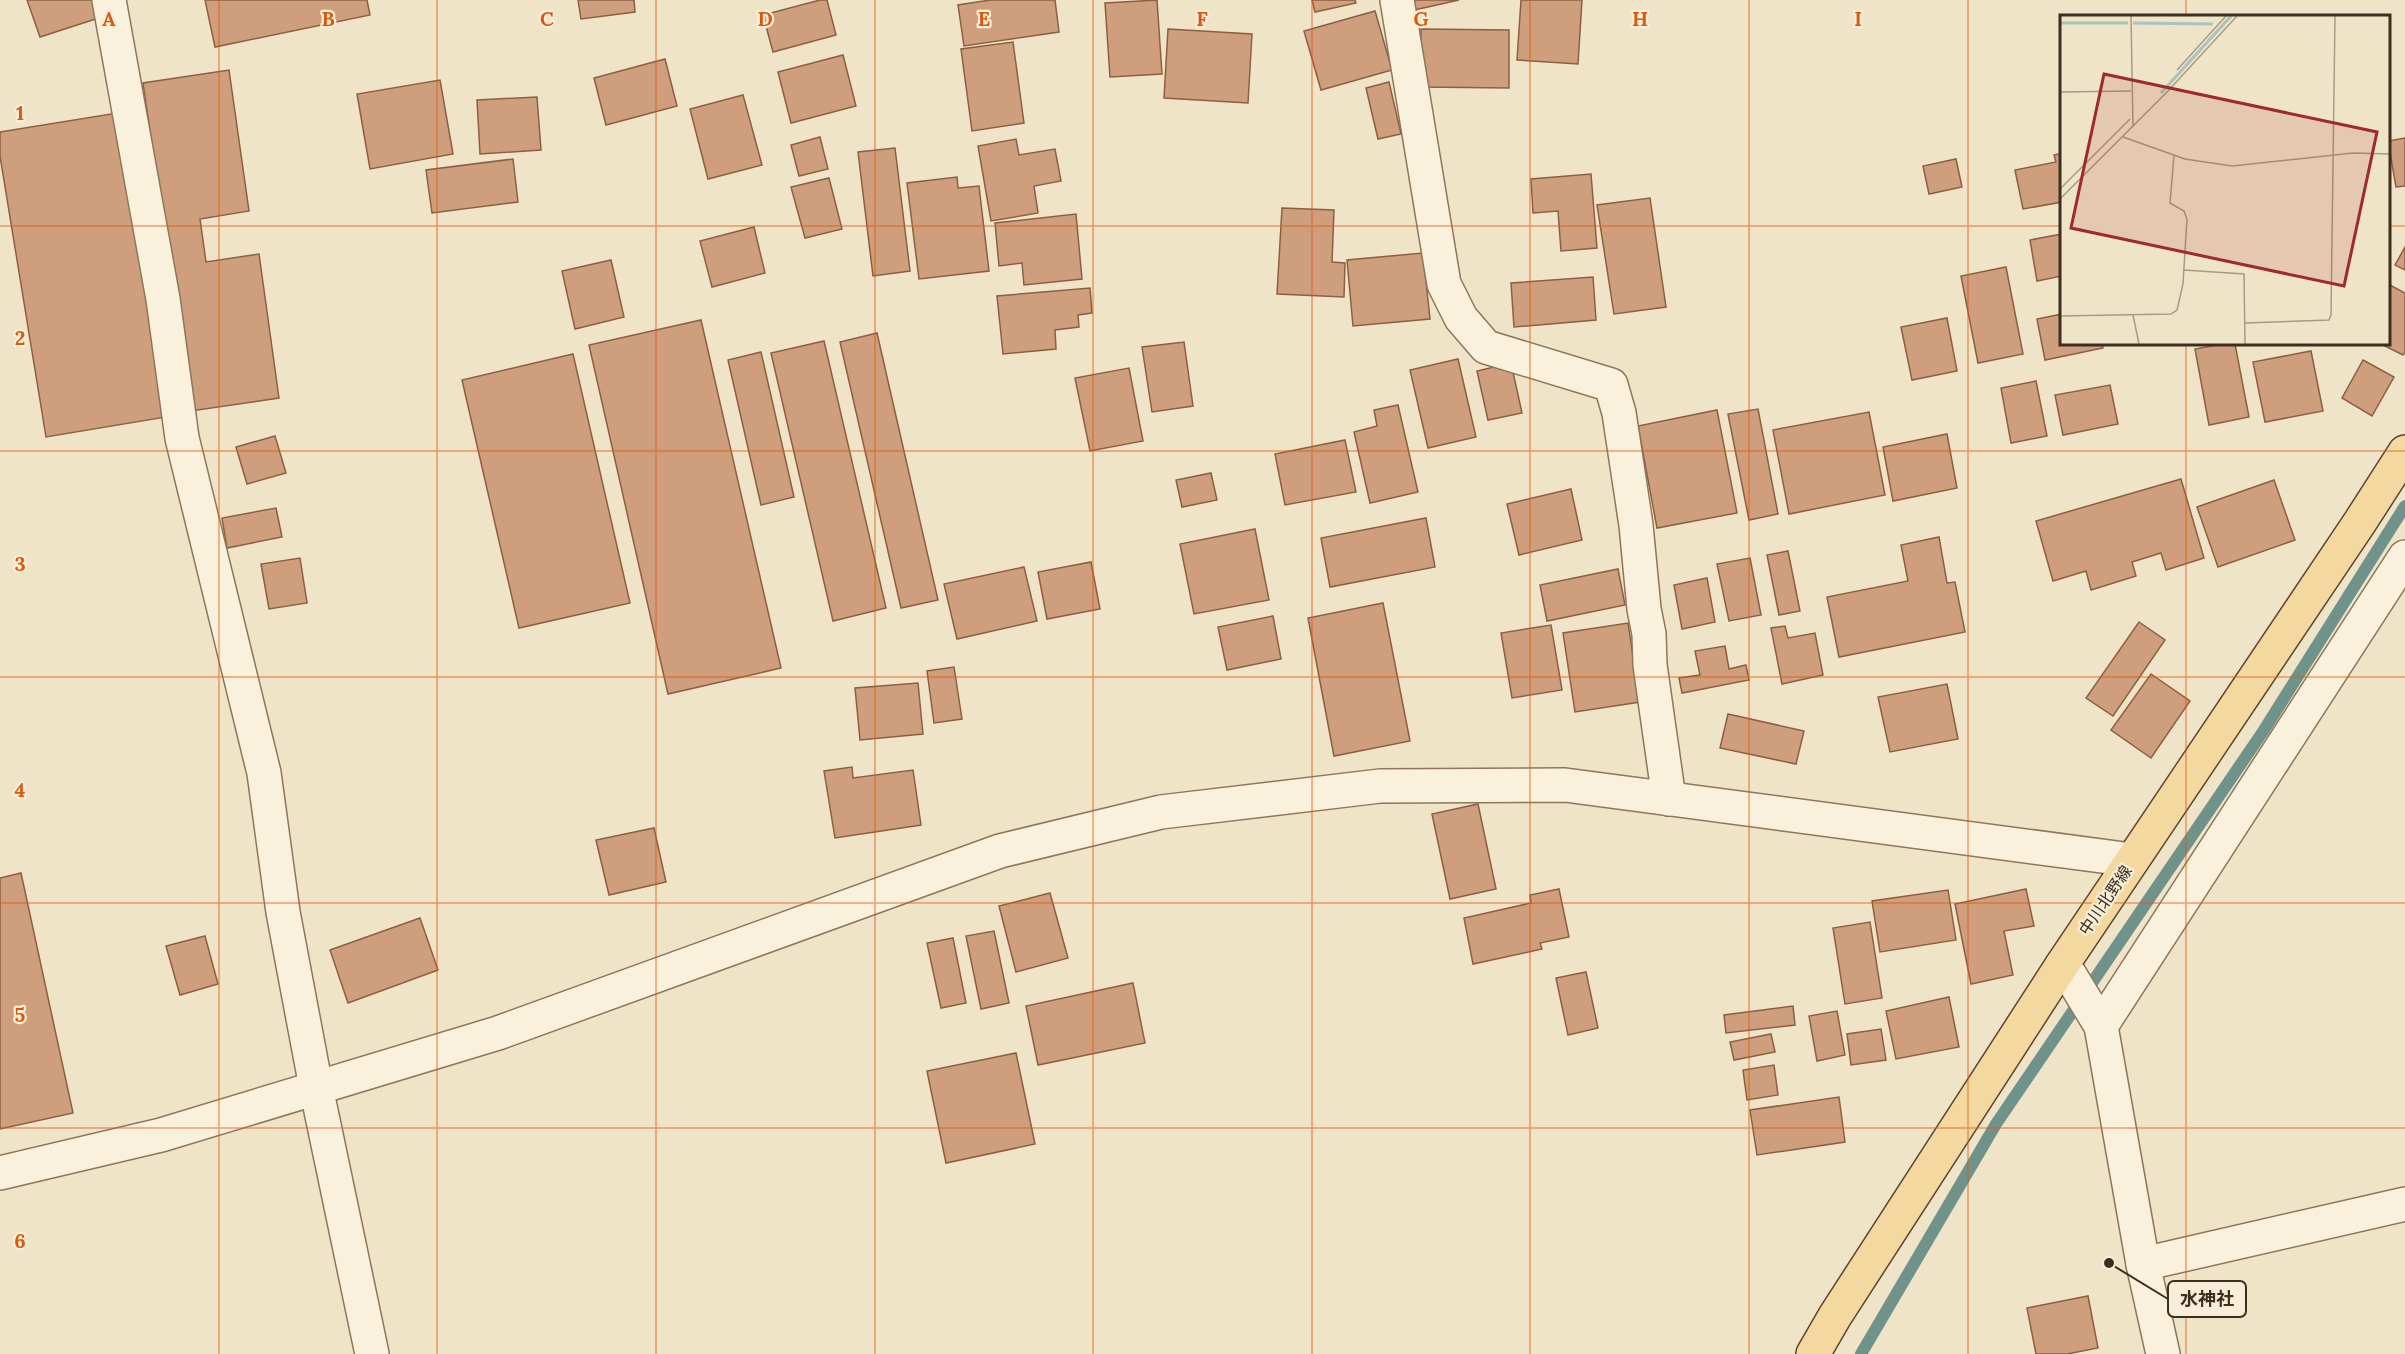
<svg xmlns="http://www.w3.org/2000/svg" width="2405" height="1354" viewBox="0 0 2405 1354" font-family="Lora,'Noto Sans JP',serif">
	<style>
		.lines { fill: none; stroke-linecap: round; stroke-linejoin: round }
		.stream { stroke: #6f938a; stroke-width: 12 }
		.building { fill: #cf9f7d; stroke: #8d5f41; stroke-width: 1.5 }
		.minor-casing { stroke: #8d765c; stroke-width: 36 }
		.major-casing { stroke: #5b4430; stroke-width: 36 }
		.minor { stroke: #faf1dc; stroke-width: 33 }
		.major { stroke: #f3d9a0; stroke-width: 33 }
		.grid { fill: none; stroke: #df570d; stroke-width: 1.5; stroke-opacity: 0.55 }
		.labels { text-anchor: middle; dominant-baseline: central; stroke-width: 4.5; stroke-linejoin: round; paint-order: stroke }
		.street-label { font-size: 16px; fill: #3d2e20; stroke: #f7eed8 }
		.inset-river { fill: none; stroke: #a9c4bc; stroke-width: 3 }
		.inset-road { fill: none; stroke: #a89b85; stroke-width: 1.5 }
		.view { fill: #9e2a2b; fill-opacity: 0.15; stroke: #9e2a2b; stroke-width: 3 }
		.inset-edge { fill: none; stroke: #3d2e20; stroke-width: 3 }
		.grid-label { font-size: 20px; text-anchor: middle; font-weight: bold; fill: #df570d; stroke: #f7eed8; stroke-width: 4.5; stroke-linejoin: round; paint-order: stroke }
		.leader { fill: none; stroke: #3d2e20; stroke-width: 2 }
		.callout-dot { fill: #3d2e20; stroke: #f7eed8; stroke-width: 2 }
		.callout { fill: #f7eed8; stroke: #3d2e20; stroke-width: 2 }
		.callout-label { font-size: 18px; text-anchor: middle; font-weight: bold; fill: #3d2e20 }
	</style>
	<rect width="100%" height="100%" fill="#f0e4c8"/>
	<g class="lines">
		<polyline class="stream" points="1861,1354 1996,1124 2264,730 2405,506"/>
	</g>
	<g class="building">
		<polygon points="27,0 102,0 108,15 40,37"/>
		<polygon points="205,0 367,0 370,15 215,47"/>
		<polygon points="578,0 634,0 635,12 581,19"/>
		<polygon points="820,0 827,0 836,35 773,52 763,15"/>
		<polygon points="990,0 1055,0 1059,32 964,46 958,5"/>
		<polygon points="1157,0 1162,74 1110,77 1105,3"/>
		<polygon points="1312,0 1355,0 1356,3 1315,12"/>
		<polygon points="1412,0 1459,0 1414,10"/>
		<polygon points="1521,0 1582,0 1578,64 1517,60"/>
		<polygon points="1375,11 1392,70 1321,90 1304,31"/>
		<polygon points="1168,29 1252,34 1248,103 1164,98"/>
		<polygon points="1421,29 1509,30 1509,88 1421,87"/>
		<polygon points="1013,42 1024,123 972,131 961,49"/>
		<polygon points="843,55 856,106 791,123 778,72"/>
		<polygon points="665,59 677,106 606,125 594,78"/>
		<polygon points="229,70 249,211 200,219 206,262 259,254 279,398 191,411 143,83"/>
		<polygon points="440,80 453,154 370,169 357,94"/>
		<polygon points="1389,82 1401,134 1378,139 1366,88"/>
		<polygon points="743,95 762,165 708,179 690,109"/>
		<polygon points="537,97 541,150 480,154 477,100"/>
		<polygon points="117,113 166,417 46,437 0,156 0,132"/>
		<polygon points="820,137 828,169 799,176 791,145"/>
		<polygon points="2405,138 2405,186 2396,187 2388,141"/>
		<polygon points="1016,139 1019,155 1055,149 1061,181 1034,186 1038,213 991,221 978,146"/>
		<polygon points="895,148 910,271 873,276 858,152"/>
		<polygon points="2062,153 2062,202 2023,209 2015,170 2056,162 2054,155"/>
		<polygon points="513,159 518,202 432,213 426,170"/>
		<polygon points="1956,159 1962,187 1929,194 1923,166"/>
		<polygon points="1591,174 1597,248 1561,251 1558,211 1533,213 1531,179"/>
		<polygon points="957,177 958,188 979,186 989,271 919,279 907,183"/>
		<polygon points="829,178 842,229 805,238 791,187"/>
		<polygon points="1650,198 1666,307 1614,314 1597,205"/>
		<polygon points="1282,208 1334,210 1332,262 1345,263 1344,297 1277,294"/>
		<polygon points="1076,214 1082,279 1024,285 1022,263 999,266 995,223"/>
		<polygon points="754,227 765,273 712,287 700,241"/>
		<polygon points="2062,234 2062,276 2037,281 2030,240"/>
		<polygon points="2405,247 2405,270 2395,265"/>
		<polygon points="1423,253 1430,319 1353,326 1347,260"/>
		<polygon points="611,260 624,317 575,329 562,271"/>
		<polygon points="2006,267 2023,354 1978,363 1961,276"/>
		<polygon points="1593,277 1596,320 1514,327 1511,283"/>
		<polygon points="2388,284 2405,293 2405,352 2403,355 2381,344 2388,344"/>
		<polygon points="1090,288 1092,313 1078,315 1079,327 1055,330 1056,349 1003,354 997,296"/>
		<polygon points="2062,314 2062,344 2102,344 2103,348 2045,360 2037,319"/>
		<polygon points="1947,318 1957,371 1912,380 1901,327"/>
		<polygon points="701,320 781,668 668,694 589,345"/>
		<polygon points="877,333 938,600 901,608 840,342"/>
		<polygon points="824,341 886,608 833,621 771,353"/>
		<polygon points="1184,342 1193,406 1152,412 1142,347"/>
		<polygon points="2222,344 2235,344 2249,417 2209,425 2195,349"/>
		<polygon points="2311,351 2323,411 2265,422 2253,362"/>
		<polygon points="761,352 794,497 761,505 728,360"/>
		<polygon points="573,354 630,603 519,628 462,380"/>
		<polygon points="1458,359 1476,437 1428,448 1410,370"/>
		<polygon points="2363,360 2394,377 2372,416 2342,398"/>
		<polygon points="1511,363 1522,413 1488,420 1477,371"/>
		<polygon points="1129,368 1143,441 1090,451 1075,378"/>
		<polygon points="2036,381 2047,436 2011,443 2001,388"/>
		<polygon points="2110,385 2118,424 2063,435 2055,395"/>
		<polygon points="1398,405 1418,492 1370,503 1354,432 1377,426 1374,410"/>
		<polygon points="1758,409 1778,514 1749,520 1728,414"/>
		<polygon points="1717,410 1737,513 1657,528 1638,426"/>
		<polygon points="1869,412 1885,495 1789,514 1773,430"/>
		<polygon points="1947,434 1957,488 1893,501 1883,447"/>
		<polygon points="275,436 286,473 247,484 236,447"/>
		<polygon points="1345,440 1356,492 1285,505 1275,454"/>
		<polygon points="1211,473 1217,500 1182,507 1176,480"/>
		<polygon points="2181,479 2204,558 2166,570 2161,553 2132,562 2136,576 2091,590 2086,571 2053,581 2036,521"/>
		<polygon points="2274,480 2295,540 2218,567 2197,507"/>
		<polygon points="1571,489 1582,540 1519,555 1507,504"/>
		<polygon points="276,508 282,537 227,548 222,518"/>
		<polygon points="1426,518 1435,567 1330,587 1321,538"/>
		<polygon points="1255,529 1269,600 1194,614 1180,544"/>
		<polygon points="1939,537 1947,583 1955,582 1965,632 1839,657 1827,597 1908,581 1901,545"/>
		<polygon points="1788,551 1800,611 1779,615 1767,555"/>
		<polygon points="300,558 307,603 269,609 261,564"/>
		<polygon points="1750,558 1761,615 1729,621 1717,564"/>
		<polygon points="1091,562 1100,609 1047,619 1038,572"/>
		<polygon points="1024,567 1037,621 957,639 944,584"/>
		<polygon points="1618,569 1625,605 1547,621 1540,585"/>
		<polygon points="1707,578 1715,622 1682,629 1674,585"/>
		<polygon points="1383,603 1410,741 1334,756 1308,618"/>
		<polygon points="1273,616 1281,659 1227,670 1218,627"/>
		<polygon points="2139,622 2165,640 2113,716 2086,698"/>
		<polygon points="1628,623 1640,702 1575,712 1563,633"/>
		<polygon points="1551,625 1562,690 1512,698 1501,633"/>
		<polygon points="1785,626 1788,638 1815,633 1823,675 1782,684 1771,628"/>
		<polygon points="1725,646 1729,669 1746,665 1749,680 1682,693 1679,678 1700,675 1695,651"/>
		<polygon points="954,667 962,719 934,723 927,671"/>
		<polygon points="2151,674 2190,701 2151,758 2111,730"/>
		<polygon points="918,683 923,734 860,740 855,688"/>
		<polygon points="1947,684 1958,739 1890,752 1878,697"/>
		<polygon points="1728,714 1804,731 1796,764 1720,748"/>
		<polygon points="852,767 853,778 913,770 921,825 835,838 824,771"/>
		<polygon points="1478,804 1496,889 1450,899 1432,814"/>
		<polygon points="654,828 666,882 609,895 596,840"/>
		<polygon points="21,873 73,1113 0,1129 0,878"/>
		<polygon points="1559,889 1569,937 1540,943 1542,949 1473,964 1464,918 1531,903 1530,895"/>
		<polygon points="2026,889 2034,926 2004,931 2013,975 1971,984 1955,904"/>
		<polygon points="1948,890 1956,940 1880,952 1872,901"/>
		<polygon points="1050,893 1068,958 1016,972 999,906"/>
		<polygon points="420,918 438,970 348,1003 330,950"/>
		<polygon points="1870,922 1882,998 1845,1004 1833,928"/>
		<polygon points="994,931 1009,1003 981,1009 966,936"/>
		<polygon points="205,936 218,984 180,995 166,946"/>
		<polygon points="953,938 966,1003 941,1008 927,943"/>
		<polygon points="1586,972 1598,1028 1568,1035 1556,978"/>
		<polygon points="1133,983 1145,1043 1038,1065 1026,1006"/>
		<polygon points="1949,997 1959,1047 1896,1059 1886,1011"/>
		<polygon points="1793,1006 1795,1025 1726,1033 1724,1015"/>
		<polygon points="1837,1011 1845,1055 1817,1061 1809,1016"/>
		<polygon points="1881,1029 1886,1060 1851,1065 1847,1034"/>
		<polygon points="1771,1034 1775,1052 1734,1060 1730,1042"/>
		<polygon points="1016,1053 1035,1144 946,1163 927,1071"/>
		<polygon points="1774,1065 1778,1095 1747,1100 1743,1070"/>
		<polygon points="1839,1097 1845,1142 1757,1155 1750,1110"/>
		<polygon points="2088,1296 2098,1348 2067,1354 2036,1354 2027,1308"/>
	</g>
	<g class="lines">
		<g class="minor-casing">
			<g id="minor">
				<polyline points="109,0 163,299 182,438 264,773 283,912 316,1087 372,1354"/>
				<polyline points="1397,0 1444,284 1461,318 1486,347 1611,385 1619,413 1636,525 1644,609 1649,634 1650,665 1669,799"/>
				<polyline points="2062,965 2070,975 2101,1026 2143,1264 2163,1354"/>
				<polyline points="2101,1026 2405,557"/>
				<polyline points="0,1173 161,1135 498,1033 1000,851 1161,812 1380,786 1565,785 2132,860"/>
				<polyline points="2143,1264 2405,1204"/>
			</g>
		</g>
		<g class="major-casing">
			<polyline id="major" points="1813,1354 1835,1316 2062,965 2360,522 2405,452"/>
		</g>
		<use href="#minor" class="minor"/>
		<use href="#major" class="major"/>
	</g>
	<path class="grid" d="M219 0V1354M437 0V1354M656 0V1354M875 0V1354M1093 0V1354M1312 0V1354M1530 0V1354M1749 0V1354M1968 0V1354M2186 0V16M0 226H2062M2388 226H2405M2186 344V1354M0 451H2405M0 677H2405M0 903H2405M0 1128H2405"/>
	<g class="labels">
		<g class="street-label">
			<text transform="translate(2105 900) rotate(-56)">中川北野線</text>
		</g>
	</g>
	<g transform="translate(2060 15)">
		<rect width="330" height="330" fill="#f0e4c8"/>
		<path class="inset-river" d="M0 8H68M73 8 153 9M101 78 171 1"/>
		<path class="inset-road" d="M71 1 73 112M117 55 166 1M0 77 71 76M63 122 125 144 172 151 293 138 330 139M0 174 70 104M0 184 107 77 177 1M124 255 184 259 185 329M73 300 79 329M0 301 111 299 117 295 123 269 127 204 124 196 110 188 114 140M185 308 269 305 271 300 275 1"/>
		<path class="view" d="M44 59 317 117 284 271 11 213Z"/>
		<rect width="330" height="330" class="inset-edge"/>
	</g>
	<g class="grid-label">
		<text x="109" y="26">A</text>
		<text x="328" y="26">B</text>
		<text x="547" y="26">C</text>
		<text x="765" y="26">D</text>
		<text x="984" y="26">E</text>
		<text x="1202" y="26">F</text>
		<text x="1421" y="26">G</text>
		<text x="1640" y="26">H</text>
		<text x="1858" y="26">I</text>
		<text x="20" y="120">1</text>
		<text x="20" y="345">2</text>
		<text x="20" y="571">3</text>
		<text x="20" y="797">4</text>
		<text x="20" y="1022">5</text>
		<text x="20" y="1248">6</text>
	</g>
	<path class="leader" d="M2109 1263L2168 1299"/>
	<circle class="callout-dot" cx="2109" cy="1263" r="6"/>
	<rect class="callout" x="2168" y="1281" width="78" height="36" rx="6"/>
	<g class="callout-label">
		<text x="2207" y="1305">水神社</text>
	</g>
</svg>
